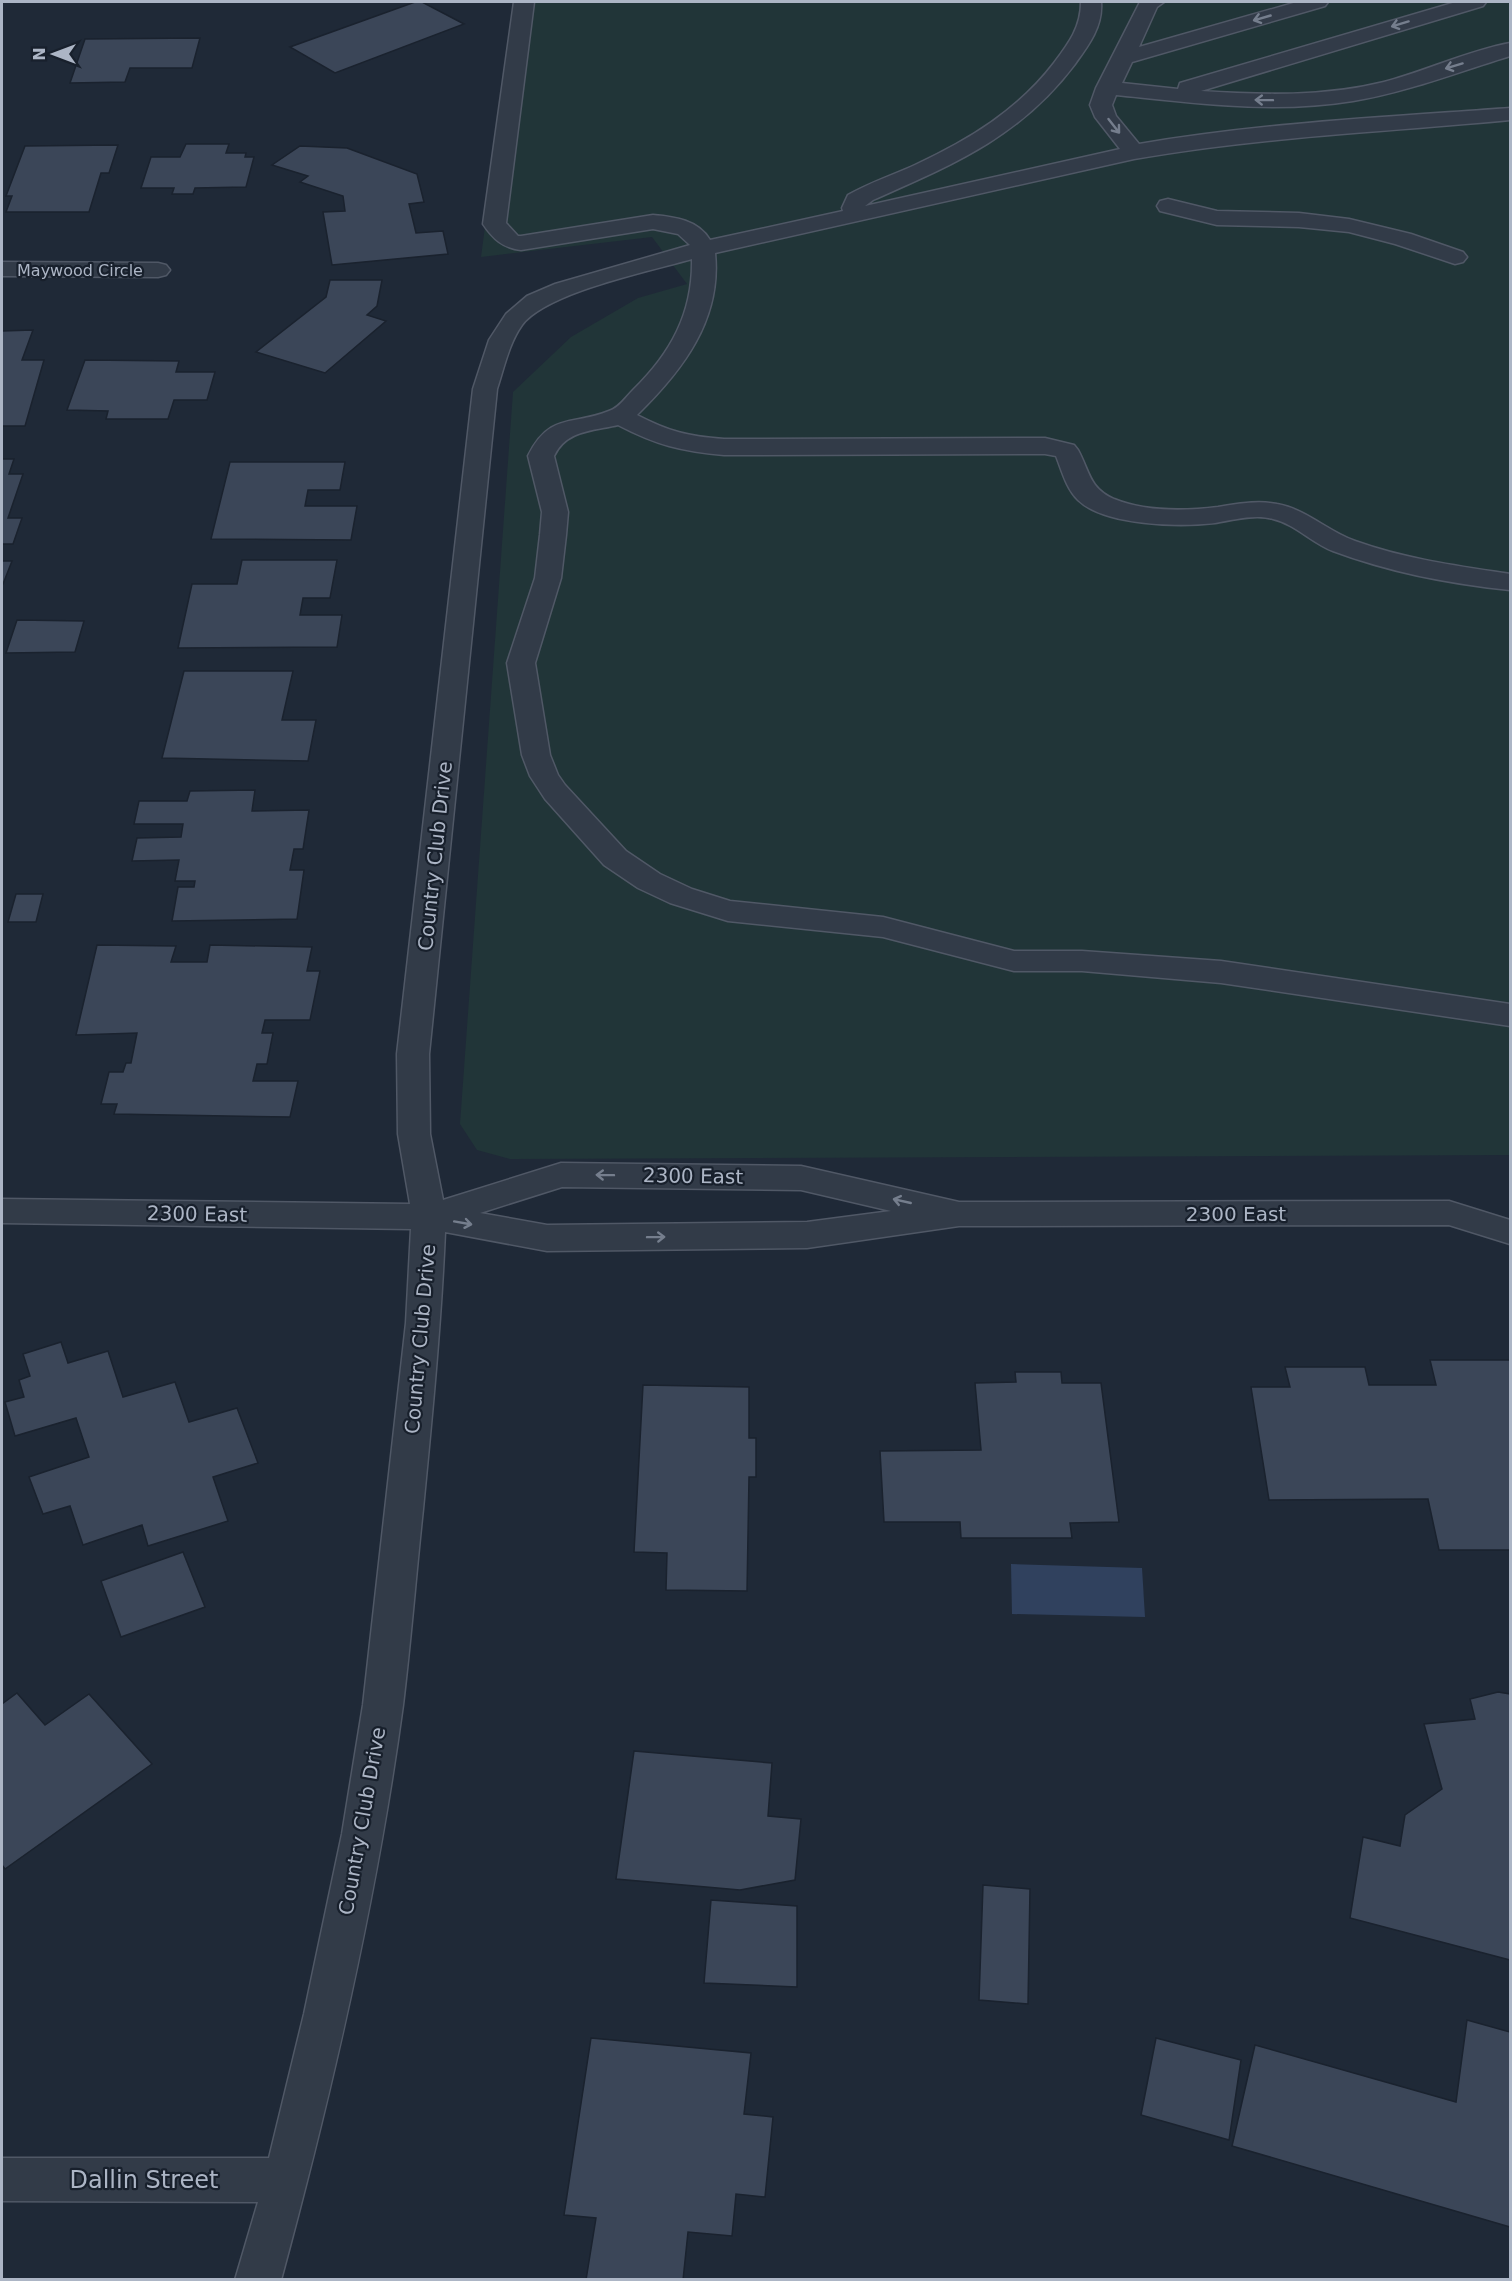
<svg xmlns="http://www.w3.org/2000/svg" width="1512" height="2281" viewBox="0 0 1512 2281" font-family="'DejaVu Sans',sans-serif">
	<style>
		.green { fill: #213538 }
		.water { fill: #30415e }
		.building { fill: #3b4658; stroke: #1a222e; stroke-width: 1.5 }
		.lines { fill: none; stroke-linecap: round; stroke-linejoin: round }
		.minor-casing { stroke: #505866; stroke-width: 3 }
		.minor { fill: #323b48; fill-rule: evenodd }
		.oneway { stroke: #757e8d }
		.labels { text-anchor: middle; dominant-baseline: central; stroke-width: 4.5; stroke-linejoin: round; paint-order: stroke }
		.far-street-label { font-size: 16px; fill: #acb5c5; stroke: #18202c }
		.street-label { font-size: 20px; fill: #acb5c5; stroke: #18202c }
		.near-street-label { font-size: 24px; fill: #acb5c5; stroke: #18202c }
	</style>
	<rect width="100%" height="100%" fill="#1f2937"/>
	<polygon class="green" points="515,2 1510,2 1510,1155 510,1159 477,1150 460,1124 513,392 571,337 638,298 687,284 652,237 481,257"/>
	<polygon class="water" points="1011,1564 1142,1568 1145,1617 1012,1614"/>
	<g class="building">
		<polygon points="415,2 422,2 464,24 335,73 290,47"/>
		<polygon points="200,38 192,68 130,68 125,82 70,83 85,39"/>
		<polygon points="186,144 229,144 226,153 246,153 245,157 254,157 246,187 195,188 193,194 172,194 174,188 141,188 151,157 180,157"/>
		<polygon points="118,145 109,173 101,173 89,212 6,212 12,196 6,196 25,146"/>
		<polygon points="300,146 347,148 417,174 424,202 409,204 416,233 443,231 448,254 332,265 323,212 345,211 343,196 300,182 308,176 272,165"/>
		<polygon points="330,280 382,280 377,306 367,315 386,321 325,373 256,352 326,297"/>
		<polygon points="33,330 22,360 44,360 25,426 2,426 2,331"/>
		<polygon points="85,360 179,361 176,372 215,372 207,400 174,400 168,419 106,419 108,411 67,410"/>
		<polygon points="2,459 14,459 9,474 23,474 8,518 22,518 13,544 2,544"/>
		<polygon points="230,462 345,462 340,490 308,490 305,506 357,506 351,540 211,539"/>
		<polygon points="242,560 337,560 330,598 303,598 300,615 342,615 337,647 178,648 192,584 237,584"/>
		<polygon points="2,561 12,561 3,584 2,584"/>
		<polygon points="17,620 84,621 75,652 6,653"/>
		<polygon points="184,671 293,671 282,720 316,720 308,761 162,758"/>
		<polygon points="255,790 252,811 309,810 303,849 294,849 290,870 304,870 297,919 172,921 178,887 194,887 195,881 175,881 179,860 132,861 137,838 181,837 183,824 134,824 139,801 187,801 190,791"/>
		<polygon points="16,894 43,894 36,922 8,922"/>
		<polygon points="97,945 176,946 171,962 207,962 210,945 312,947 307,971 320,971 310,1020 265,1020 262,1033 273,1033 267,1064 257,1064 253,1081 298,1081 290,1117 114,1114 117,1104 101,1104 109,1072 123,1072 126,1063 131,1063 137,1033 76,1035"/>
		<polygon points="61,1342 68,1363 108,1351 123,1397 175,1382 189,1422 237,1408 258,1463 213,1477 228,1521 148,1546 142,1525 83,1545 70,1506 43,1514 29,1477 89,1457 76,1418 15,1436 5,1402 24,1397 19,1380 30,1376 23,1354"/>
		<polygon points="1430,1360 1510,1360 1510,1550 1439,1550 1428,1499 1269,1500 1251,1387 1290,1387 1285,1367 1365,1367 1369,1385 1436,1385"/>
		<polygon points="1015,1372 1061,1372 1062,1383 1101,1383 1119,1522 1070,1523 1072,1538 961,1538 960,1522 884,1522 880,1451 981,1450 975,1383 1016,1382"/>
		<polygon points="643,1385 749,1387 749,1438 756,1438 756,1477 749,1477 747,1591 666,1590 667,1553 634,1552"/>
		<polygon points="183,1552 205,1607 121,1637 101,1581"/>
		<polygon points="1498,1692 1510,1694 1510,1960 1350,1918 1363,1837 1400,1846 1405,1815 1442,1789 1424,1724 1475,1719 1470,1699"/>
		<polygon points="17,1693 45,1725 89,1694 152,1764 5,1869 2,1865 2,1704"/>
		<polygon points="634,1751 772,1763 768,1816 801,1819 795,1880 740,1890 616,1879"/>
		<polygon points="983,1885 1030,1889 1028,2004 979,2000"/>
		<polygon points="711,1900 797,1906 797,1987 704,1983"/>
		<polygon points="1467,2020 1510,2032 1510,2227 1232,2146 1255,2045 1456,2102"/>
		<polygon points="591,2038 751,2053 744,2114 773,2117 765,2197 736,2194 732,2236 688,2232 683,2280 586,2280 596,2218 564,2215"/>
		<polygon points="1156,2038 1241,2060 1229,2140 1141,2115"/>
	</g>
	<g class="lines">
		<g class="minor-casing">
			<g id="minor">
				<path d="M514 2H534L506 223 518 236H521L653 215C675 217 698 220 710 240L843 211 842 208 848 195C869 183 893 175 915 165 969 140 1018 110 1054 63 1069 43 1081 27 1081 2H1101C1103 26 1089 45 1075 64 1020 137 954 164 873 200L865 206 1120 149 1095 117 1090 105 1096 88 1140 2H1164L1157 7 1139 47 1297 2H1328L1325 6 1132 62 1122 83 1178 89 1180 83 1456 2H1486L1483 6 1201 91C1262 95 1324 97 1384 82 1426 71 1467 51 1510 43V56C1458 72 1407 92 1353 101 1274 114 1195 103 1116 95L1112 105 1116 116 1139 144C1262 123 1386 117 1510 108V120C1385 132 1259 137 1134 159L715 253C722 320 682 371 637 415 670 432 687 436 724 439L1045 438 1074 445 1078 450C1090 472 1089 488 1114 499 1146 512 1185 511 1218 507 1238 504 1257 500 1277 504 1306 509 1327 531 1355 541 1405 559 1458 566 1510 574V590C1451 584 1389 572 1333 551 1312 543 1295 524 1273 519 1255 514 1233 520 1215 523 1180 527 1105 526 1078 500 1066 488 1062 471 1056 456L1045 454 724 455C681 451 656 445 618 425 593 431 566 430 554 456L568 512 566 535 561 578 535 663 550 755 558 775 565 785 626 851 660 874 692 889 730 901 883 917 1014 951H1082L1221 961 1510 1004V1026L1221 983 1082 971H1014L883 937 728 921 670 903 638 888 604 865 545 799 530 776 522 755 507 663 535 578 540 535 542 512 528 456C550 412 572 426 609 411 619 408 626 397 633 390 671 353 693 313 692 259 651 271 547 292 522 325 509 343 504 368 497 389L429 1054 430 1134 443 1200 561 1163 801 1166 959 1202 1449 1201 1510 1220V1244L1449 1225 959 1226 807 1248 547 1251 445 1232C441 1325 432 1417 423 1509 416 1574 411 1640 403 1705 377 1898 332 2092 281 2280H235L258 2202 2 2201V2158H269L304 2014 342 1834 363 1705 406 1323 411 1229 2 1223V1199L410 1204 398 1134 397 1054 473 389 489 340 506 314 527 296 555 284 690 245 678 234 653 229 521 250C503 248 493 239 483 224ZM562 1187 801 1190 891 1211 807 1222 547 1225 480 1213Z"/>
				<polygon points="1168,199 1217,211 1299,213 1349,219 1411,234 1463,252 1467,257 1463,262 1455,264 1395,244 1349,232 1299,227 1217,225 1160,211 1157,206 1160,201"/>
				<polygon points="2,262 158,263 166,265 170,270 166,275 158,277 2,276"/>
			</g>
		</g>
		<use href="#minor" class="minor"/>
	</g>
	<defs><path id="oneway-shaft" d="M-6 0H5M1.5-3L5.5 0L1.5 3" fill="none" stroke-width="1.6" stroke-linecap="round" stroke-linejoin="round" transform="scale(1.5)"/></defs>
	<g class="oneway">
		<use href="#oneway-shaft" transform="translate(1262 18) rotate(164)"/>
		<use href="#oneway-shaft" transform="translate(1400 24) rotate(163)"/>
		<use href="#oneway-shaft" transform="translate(1454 66) rotate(163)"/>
		<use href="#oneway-shaft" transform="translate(1264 100) rotate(-179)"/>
		<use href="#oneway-shaft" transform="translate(1114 126) rotate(52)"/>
		<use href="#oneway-shaft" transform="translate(605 1175) rotate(-179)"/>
		<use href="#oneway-shaft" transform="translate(902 1201) rotate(-167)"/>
		<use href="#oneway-shaft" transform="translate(463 1223) rotate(10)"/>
		<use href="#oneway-shaft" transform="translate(656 1237) rotate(-1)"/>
	</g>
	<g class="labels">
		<g class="far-street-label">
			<text x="80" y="270">Maywood Circle</text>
		</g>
		<g class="street-label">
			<text transform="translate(435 856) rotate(-84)">Country Club Drive</text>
			<text transform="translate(693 1176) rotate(1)">2300 East</text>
			<text transform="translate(197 1214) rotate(1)">2300 East</text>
			<text x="1236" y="1214">2300 East</text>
			<text transform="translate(420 1339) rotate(-85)">Country Club Drive</text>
			<text transform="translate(362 1821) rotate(-80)">Country Club Drive</text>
		</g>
		<g class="near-street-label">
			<text x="144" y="2180">Dallin Street</text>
		</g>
	</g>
	<rect width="1512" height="2281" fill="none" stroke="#acb5c5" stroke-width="6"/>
	<g transform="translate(54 54) rotate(270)" stroke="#18202c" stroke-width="4.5" paint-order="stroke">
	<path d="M0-4.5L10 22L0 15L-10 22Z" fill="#acb5c5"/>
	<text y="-9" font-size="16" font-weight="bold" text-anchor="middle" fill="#acb5c5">N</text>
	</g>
</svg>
